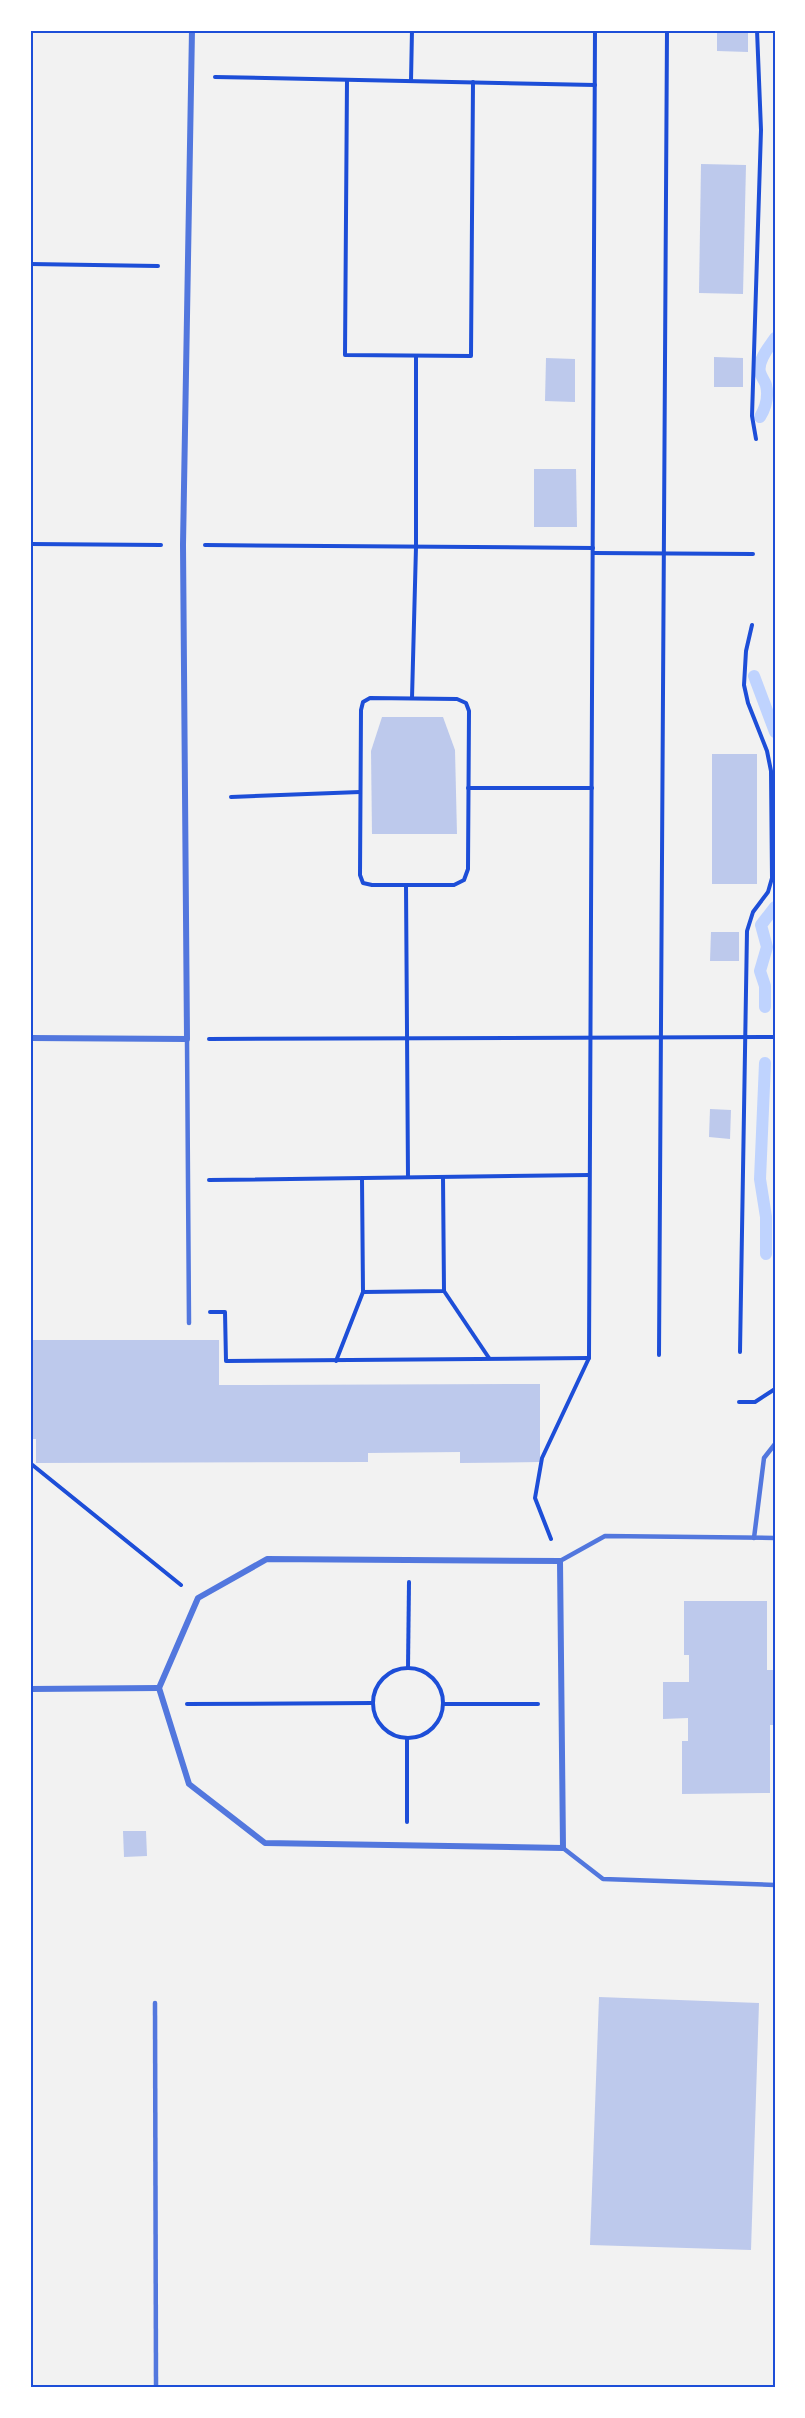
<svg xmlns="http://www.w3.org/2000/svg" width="805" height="2418" viewBox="0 0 805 2418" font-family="'Open Sans',sans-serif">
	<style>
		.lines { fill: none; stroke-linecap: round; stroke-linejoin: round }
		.stream { stroke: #bfd3fe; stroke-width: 12 }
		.building { fill: #bdc9ec }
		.path { stroke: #1d4ed8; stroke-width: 4 }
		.service { stroke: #5277de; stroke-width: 4.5 }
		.minor { stroke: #5277de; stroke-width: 6 }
		.neatline { fill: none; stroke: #1d4ed8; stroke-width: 2 }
	</style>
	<rect width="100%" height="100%" fill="#f2f2f2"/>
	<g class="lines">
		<g class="stream">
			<path d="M760 417C766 407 769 397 766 385 765 381 761 377 760 372 757 361 769 347 775 338"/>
			<polyline points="754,676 775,732"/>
			<polyline points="765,1007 765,986 760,971 767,947 761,925 775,907"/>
			<polyline points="765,1063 760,1179 766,1217 766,1254"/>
		</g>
	</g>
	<g class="building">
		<polygon points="717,30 748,30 748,52 717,51"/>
		<polygon points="701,164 746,165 743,294 699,293"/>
		<polygon points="714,357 743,358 743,387 714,387"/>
		<polygon points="546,358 575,359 575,402 545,401"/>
		<polygon points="534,469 576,469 577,527 534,527"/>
		<polygon points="382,717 443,717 455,750 457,834 372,834 371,751"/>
		<rect x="712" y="754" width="45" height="130"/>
		<polygon points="711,932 739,932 739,961 710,961"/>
		<polygon points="710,1109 731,1110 730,1139 709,1137"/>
		<polygon points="30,1340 219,1340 219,1385 540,1384 540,1462 460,1463 460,1452 368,1453 368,1462 36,1463 36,1439 30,1439"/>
		<polygon points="684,1601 767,1601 767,1670 775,1670 775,1725 770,1725 770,1793 682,1794 682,1741 688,1741 688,1718 663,1719 663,1682 689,1682 689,1655 684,1655"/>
		<polygon points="123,1831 146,1831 147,1856 124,1857"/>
		<polygon points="599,1997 759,2003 751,2250 590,2245"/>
	</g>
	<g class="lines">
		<g class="path">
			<polyline points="215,77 595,85"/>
			<polyline points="347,80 345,355 471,356 473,82"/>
			<polyline points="411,81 412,30"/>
			<polyline points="30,264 158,266"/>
			<polyline points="756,439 752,416 761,130 757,30"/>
			<polyline points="30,544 161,545"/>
			<polyline points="205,545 593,548"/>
			<polyline points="593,553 753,554"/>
			<polygon points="370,698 457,699 466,703 469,711 468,869 464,880 454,885 372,885 363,883 360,875 361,710 363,702"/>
			<polyline points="412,698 416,547 416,356"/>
			<polyline points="468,788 592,788"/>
			<polyline points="231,797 360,792"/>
			<polyline points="406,885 408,1177"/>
			<polyline points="209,1039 775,1037"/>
			<polyline points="362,1179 363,1292 444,1291 443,1177"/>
			<polyline points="209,1180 589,1175"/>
			<polyline points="444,1291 489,1358"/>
			<polyline points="210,1312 225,1312 226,1361 589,1358"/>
			<polyline points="740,1352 747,931 753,912 768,892 772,878 771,771 767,751 748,703 744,685 746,651 752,625"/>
			<polyline points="659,1355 667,30"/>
			<polyline points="336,1361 363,1292"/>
			<polyline points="739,1402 755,1402 775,1389"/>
			<polyline points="30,1463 181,1585"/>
			<polyline points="551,1539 535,1498 542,1458 589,1358 595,30"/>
			<polyline points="408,1668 409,1582"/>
			<circle cx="408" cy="1703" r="35"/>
			<polyline points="187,1704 373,1703"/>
			<polyline points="443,1704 538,1704"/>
			<polyline points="407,1822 407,1739"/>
		</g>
		<g class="service">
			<polyline points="187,1039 189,1323"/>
			<polyline points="754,1538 764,1458 775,1444"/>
			<polyline points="560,1561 605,1536 775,1538"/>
			<polyline points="563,1848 603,1879 775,1885"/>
			<polyline points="155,2003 156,2388"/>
		</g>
		<g class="minor">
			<polyline points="30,1038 187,1039 183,545 192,30"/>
			<polygon points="267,1559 560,1561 563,1848 265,1843 189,1784 159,1688 198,1598"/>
			<polyline points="30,1689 159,1688"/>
		</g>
	</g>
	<rect width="805" height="2418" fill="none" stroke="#ffffff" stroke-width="63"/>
	<rect x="32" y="32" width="742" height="2354" class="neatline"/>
</svg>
